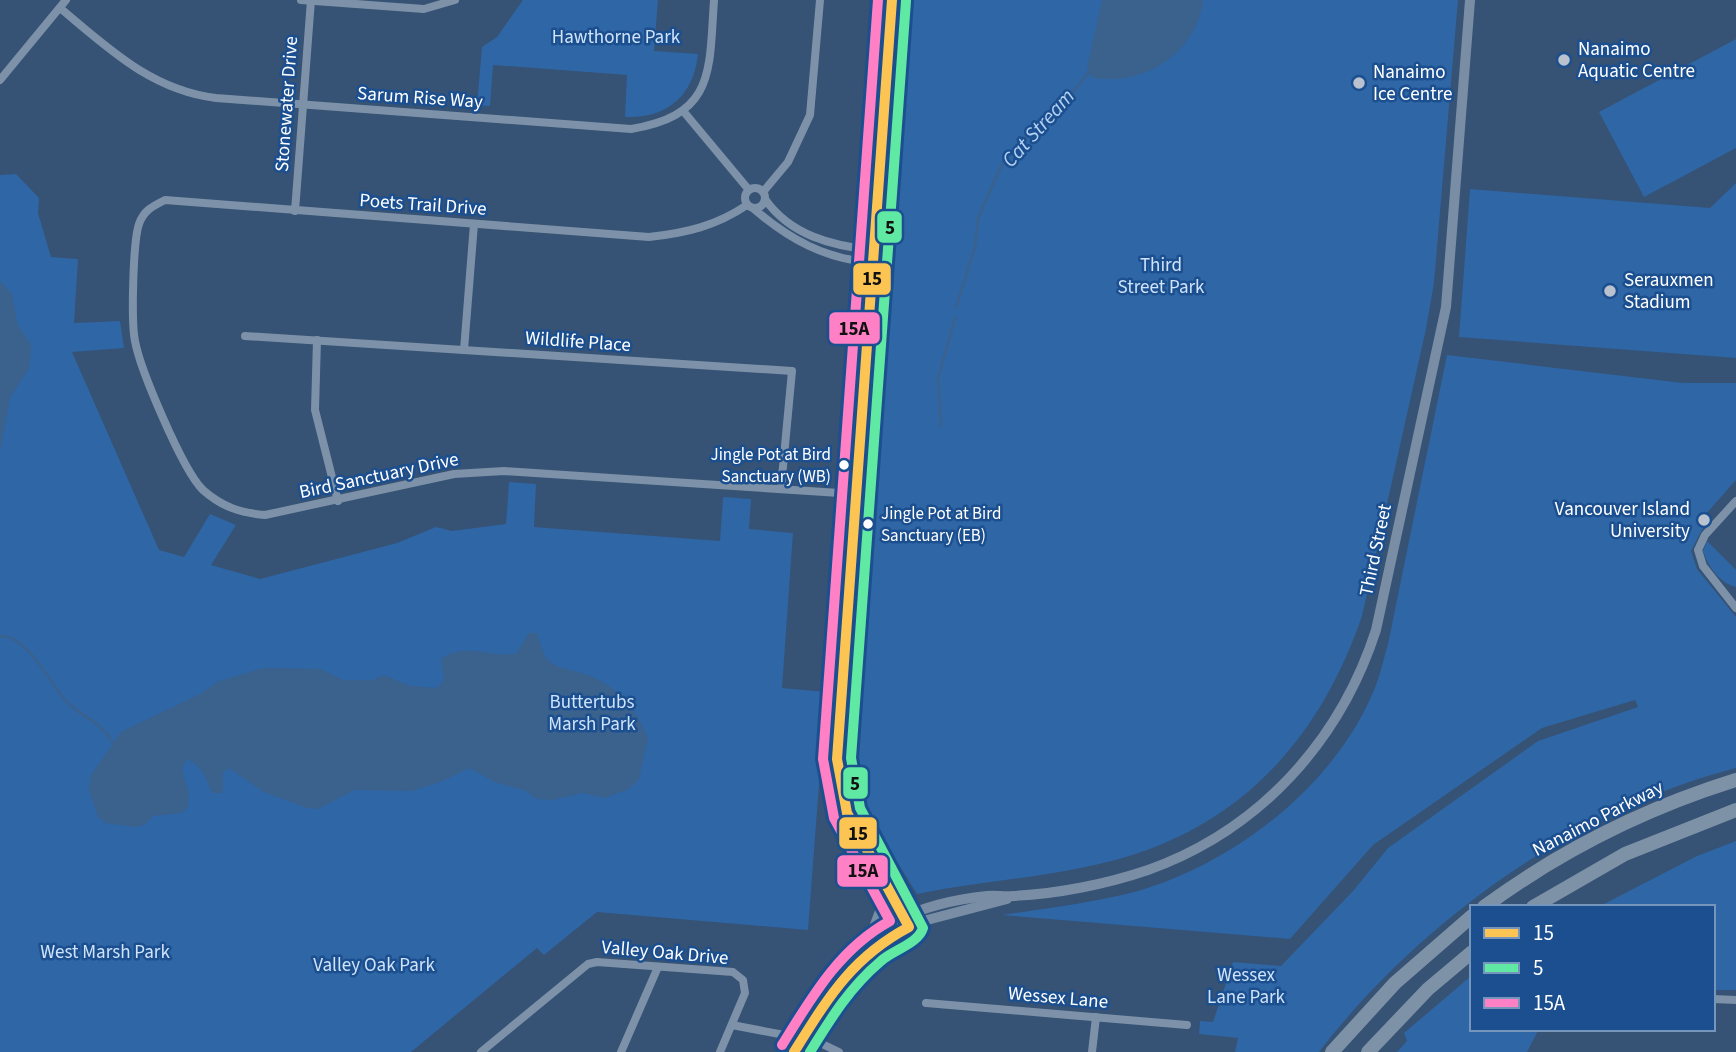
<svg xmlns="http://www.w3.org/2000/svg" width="1736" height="1052" viewBox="0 0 1736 1052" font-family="'Source Sans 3',sans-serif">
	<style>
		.green { fill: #2f66a5 }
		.water { fill: #3b618d }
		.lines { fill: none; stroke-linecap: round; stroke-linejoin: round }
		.stream { stroke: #3b618d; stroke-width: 2.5 }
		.street { stroke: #7d92a8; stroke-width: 8 }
		.secondary { stroke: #798da4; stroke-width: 10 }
		.highway { stroke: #7e92a7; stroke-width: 14 }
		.bus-1-casing { stroke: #1b4f8f; stroke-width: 16 }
		.bus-2-casing { stroke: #1b4f8f; stroke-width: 16 }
		.bus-3-casing { stroke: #1b4f8f; stroke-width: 16 }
		.bus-1 { stroke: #fcc553; stroke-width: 10 }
		.bus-2 { stroke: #60e9a3; stroke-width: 10 }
		.bus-3 { stroke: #ff80c5; stroke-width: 10 }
		.poi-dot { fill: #b9c2ce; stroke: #1b4f8f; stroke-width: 2.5 }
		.bus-dot { fill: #fff; stroke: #1b4f8f; stroke-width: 2.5 }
		.labels { text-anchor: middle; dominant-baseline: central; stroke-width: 5; stroke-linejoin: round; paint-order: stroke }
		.bus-label { font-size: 17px; fill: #fff; stroke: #1b4f8f; text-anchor: end }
		.park-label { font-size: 19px; fill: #cfe3fa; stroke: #1b4f8f }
		.poi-label { font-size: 19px; fill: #fff; stroke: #1b4f8f; text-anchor: start }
		.street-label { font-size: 19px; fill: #fff; stroke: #1b4f8f }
		.water-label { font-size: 21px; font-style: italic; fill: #b5d3f5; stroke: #1b4f8f }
		.line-badge { stroke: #1b4f8f; stroke-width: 2.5 }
		.pale-badge-label { font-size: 19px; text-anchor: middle; font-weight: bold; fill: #111 }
	</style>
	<rect width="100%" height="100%" fill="#365274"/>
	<g class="green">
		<path d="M523 0H658L654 51 698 54C694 96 666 119 625 117L627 75 493 65 490 106 477 105 482 47 497 37Z"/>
		<path d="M911 0H1458L1434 283 1426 329 1362 616C1322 733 1247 821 1126 857 1059 877 986 880 917 894L871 820 860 791 857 765 860 683Z"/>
		<polygon points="1736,39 1736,148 1644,197 1599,112"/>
		<polygon points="16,174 39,198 38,213 51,257 78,259 74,323 120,321 124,348 72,352 159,550 184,557 210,514 236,525 211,565 260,579 397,543 436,527 452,531 506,524 509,482 536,484 534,527 720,541 723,497 751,499 749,529 793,533 782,688 826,692 808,930 597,912 544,955 537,948 411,1052 0,1052 0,175"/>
		<polygon points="1736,183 1736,358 1459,337 1470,189 1710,208"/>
		<path d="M1447 355 1683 383H1736V480L1698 523 1703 528 1691 551 1697 569 1736 617V768C1576 809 1419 922 1319 1052H1235L1238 1038 1199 1034 1200 1021 1213 1022 1233 962 1281 966 1353 891 1388 848 1538 741 1638 707 1635 700 1542 728 1373 845 1290 939 1002 915C1047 908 1093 903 1138 891 1237 862 1338 783 1376 685 1381 672 1384 657 1388 644Z"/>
		<path d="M1707 541 1736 570V587C1720 584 1708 566 1703 551Z"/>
		<polygon points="1736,841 1736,990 1713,990 1713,907 1598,907 1697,856"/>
		<polygon points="1471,976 1472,1029 1539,1029 1527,1052 1397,1052 1407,1041 1404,1033"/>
	</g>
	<g class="water">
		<path d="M1102 0H1203C1197 53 1142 88 1091 77L1087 68Z"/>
		<polygon points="0,281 12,294 18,326 31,344 31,353 29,368 10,398 0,452"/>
		<path d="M529 633H537C540 642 542 652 547 659 556 669 569 669 581 673 614 682 636 708 648 738L639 779 629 789 605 798 582 793 553 800 537 799 524 790 497 783 469 768 443 781 412 791 354 790 318 809 307 808 264 792 229 768 223 773V793H212C206 779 202 765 187 759L182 769 189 794 188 807 181 813 153 816 144 825 135 827 106 823 98 817 89 790 91 775 121 732 202 693 217 682 263 668 320 669 343 680H373L384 675 410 686 437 688 444 680 441 659C466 641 490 659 517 653Z"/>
	</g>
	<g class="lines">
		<g class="stream">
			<polyline points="956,308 975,247 978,218 1004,160 1069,97 1089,72"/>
			<polyline points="941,426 938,378 955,318"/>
			<path d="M0 636C29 635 50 686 69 704 84 718 103 723 113 743"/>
		</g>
		<g class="street">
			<polyline points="301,0 424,9 455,0"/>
			<path d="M60 8C108 48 151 90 216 98L631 129C715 115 709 72 714 0"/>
			<polyline points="0,80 66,0"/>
			<polyline points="684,112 749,190"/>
			<circle cx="755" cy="198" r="10"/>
			<polyline points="763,192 788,162 810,115 820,0"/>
			<path d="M765 199C790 235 832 246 873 250"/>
			<path d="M747 205C716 226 686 233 649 237L165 200C153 206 144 210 139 224 133 241 131 322 135 341 140 369 183 471 203 490 222 507 241 513 265 515L454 474 504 471 855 494"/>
			<path d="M754 209C790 240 824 258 872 263"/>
			<polyline points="295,211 311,0"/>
			<polyline points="245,336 792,371 781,488"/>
			<polyline points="317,340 315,410 338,501"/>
			<polyline points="464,350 474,224"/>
			<polyline points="1736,501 1705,535 1698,550 1703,566 1736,608"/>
			<polyline points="1713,999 1736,1000"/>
			<polyline points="926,1003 1187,1025"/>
			<polyline points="732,1025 816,1041 839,1052"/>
			<polyline points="481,1052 588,964 597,962 733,972 743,980 745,993 720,1052"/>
			<polyline points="621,1052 658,967"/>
			<polyline points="1092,1052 1096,1017"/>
		</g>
		<g class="secondary">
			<polyline points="892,0 837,759 847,813 909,927"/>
			<polyline points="872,933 880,911 883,882"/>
			<path d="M800 1039C802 1012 816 990 834 969 872 923 928 902 987 896 996 895 1004 897 1013 896 1057 894 1107 884 1148 870 1260 830 1340 741 1376 630L1446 307 1470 0"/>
			<polyline points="794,1052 838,982 881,942 927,920 1007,899"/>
		</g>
		<g class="highway">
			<path d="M1484 907C1560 851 1646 808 1736 780"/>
			<polyline points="1533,907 1625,854 1736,810"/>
			<polyline points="1332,1052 1395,983 1472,916"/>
			<polyline points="1368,1052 1428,989 1472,952"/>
		</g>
		<g class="bus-1-casing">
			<path id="bus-1" d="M794 1052C828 998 851 958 909 927L847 813 837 759 892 0"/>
		</g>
		<g class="bus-2-casing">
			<path id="bus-2" d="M810 1052C831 1018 850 987 881 961 893 950 918 944 923 928L860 808 851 758 906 1"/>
		</g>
		<g class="bus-3-casing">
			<path id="bus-3" d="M782 1045C812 997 839 949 890 921L834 818 823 759 878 0"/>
		</g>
		<use href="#bus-1" class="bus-1"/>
		<use href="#bus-2" class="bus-2"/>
		<use href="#bus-3" class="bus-3"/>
	</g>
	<g class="poi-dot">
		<circle cx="1564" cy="60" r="7"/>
		<circle cx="1359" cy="83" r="7"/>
		<circle cx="1610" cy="291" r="7"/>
		<circle cx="1704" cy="520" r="7"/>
	</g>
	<g class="bus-dot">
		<circle cx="844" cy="465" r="6"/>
		<circle cx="868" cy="524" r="6"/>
	</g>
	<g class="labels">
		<g class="bus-label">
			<text x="831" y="455">Jingle Pot at Bird<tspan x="831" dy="22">Sanctuary (WB)</tspan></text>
			<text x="881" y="514" text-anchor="start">Jingle Pot at Bird<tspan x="881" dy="22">Sanctuary (EB)</tspan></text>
		</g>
		<g class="park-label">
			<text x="616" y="37">Hawthorne Park</text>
			<text x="1161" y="265">Third<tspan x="1161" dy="22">Street Park</tspan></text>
			<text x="592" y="702">Buttertubs<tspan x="592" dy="22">Marsh Park</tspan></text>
			<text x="105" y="952">West Marsh Park</text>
			<text x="374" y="965">Valley Oak Park</text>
			<text x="1246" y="975">Wessex<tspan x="1246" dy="22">Lane Park</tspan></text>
		</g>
		<g class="poi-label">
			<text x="1578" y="49">Nanaimo<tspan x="1578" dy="22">Aquatic Centre</tspan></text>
			<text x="1373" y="72">Nanaimo<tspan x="1373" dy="22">Ice Centre</tspan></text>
			<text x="1624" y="280">Serauxmen<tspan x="1624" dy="22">Stadium</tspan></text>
			<text x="1690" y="509" text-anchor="end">Vancouver Island<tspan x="1690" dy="22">University</tspan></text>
		</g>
		<g class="street-label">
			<text transform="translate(420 98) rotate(4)">Sarum Rise Way</text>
			<text transform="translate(287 104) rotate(-86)">Stonewater Drive</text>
			<text transform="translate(423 205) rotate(4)">Poets Trail Drive</text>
			<text transform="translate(578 342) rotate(4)">Wildlife Place</text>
			<text transform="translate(379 476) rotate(-12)">Bird Sanctuary Drive</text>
			<text transform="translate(1376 550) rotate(-78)">Third Street</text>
			<text transform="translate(1598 819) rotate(-27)">Nanaimo Parkway</text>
			<text transform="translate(665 953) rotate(5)">Valley Oak Drive</text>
			<text transform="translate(1058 998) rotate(5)">Wessex Lane</text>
		</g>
		<g class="water-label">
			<text transform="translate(1038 128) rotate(-48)">Cat Stream</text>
		</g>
	</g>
	<g class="line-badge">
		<rect x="876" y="210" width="27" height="34" rx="7" fill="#60e9a3"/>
		<rect x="852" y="262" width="40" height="34" rx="7" fill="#fcc553"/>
		<rect x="828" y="311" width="53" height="34" rx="7" fill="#ff80c5"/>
		<rect x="842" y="766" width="27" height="34" rx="7" fill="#60e9a3"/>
		<rect x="838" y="816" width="40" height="34" rx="7" fill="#fcc553"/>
		<rect x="836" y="854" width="53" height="34" rx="7" fill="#ff80c5"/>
	</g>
	<g class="pale-badge-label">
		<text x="890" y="234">5</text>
		<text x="872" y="285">15</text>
		<text x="854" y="335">15A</text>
		<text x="855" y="790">5</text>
		<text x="858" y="840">15</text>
		<text x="863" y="877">15A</text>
	</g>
	<rect x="1470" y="905" width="245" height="126" fill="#1b4f8f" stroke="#7695bc" stroke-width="2"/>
	<rect x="1484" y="928" width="35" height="10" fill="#fcc553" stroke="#7695bc" stroke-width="2"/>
	<text x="1533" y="940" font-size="21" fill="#ffffff">15</text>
	<rect x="1484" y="963" width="35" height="10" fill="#60e9a3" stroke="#7695bc" stroke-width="2"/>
	<text x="1533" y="975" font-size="21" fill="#ffffff">5</text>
	<rect x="1484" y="998" width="35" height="10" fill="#ff80c5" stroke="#7695bc" stroke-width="2"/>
	<text x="1533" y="1010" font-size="21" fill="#ffffff">15A</text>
</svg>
